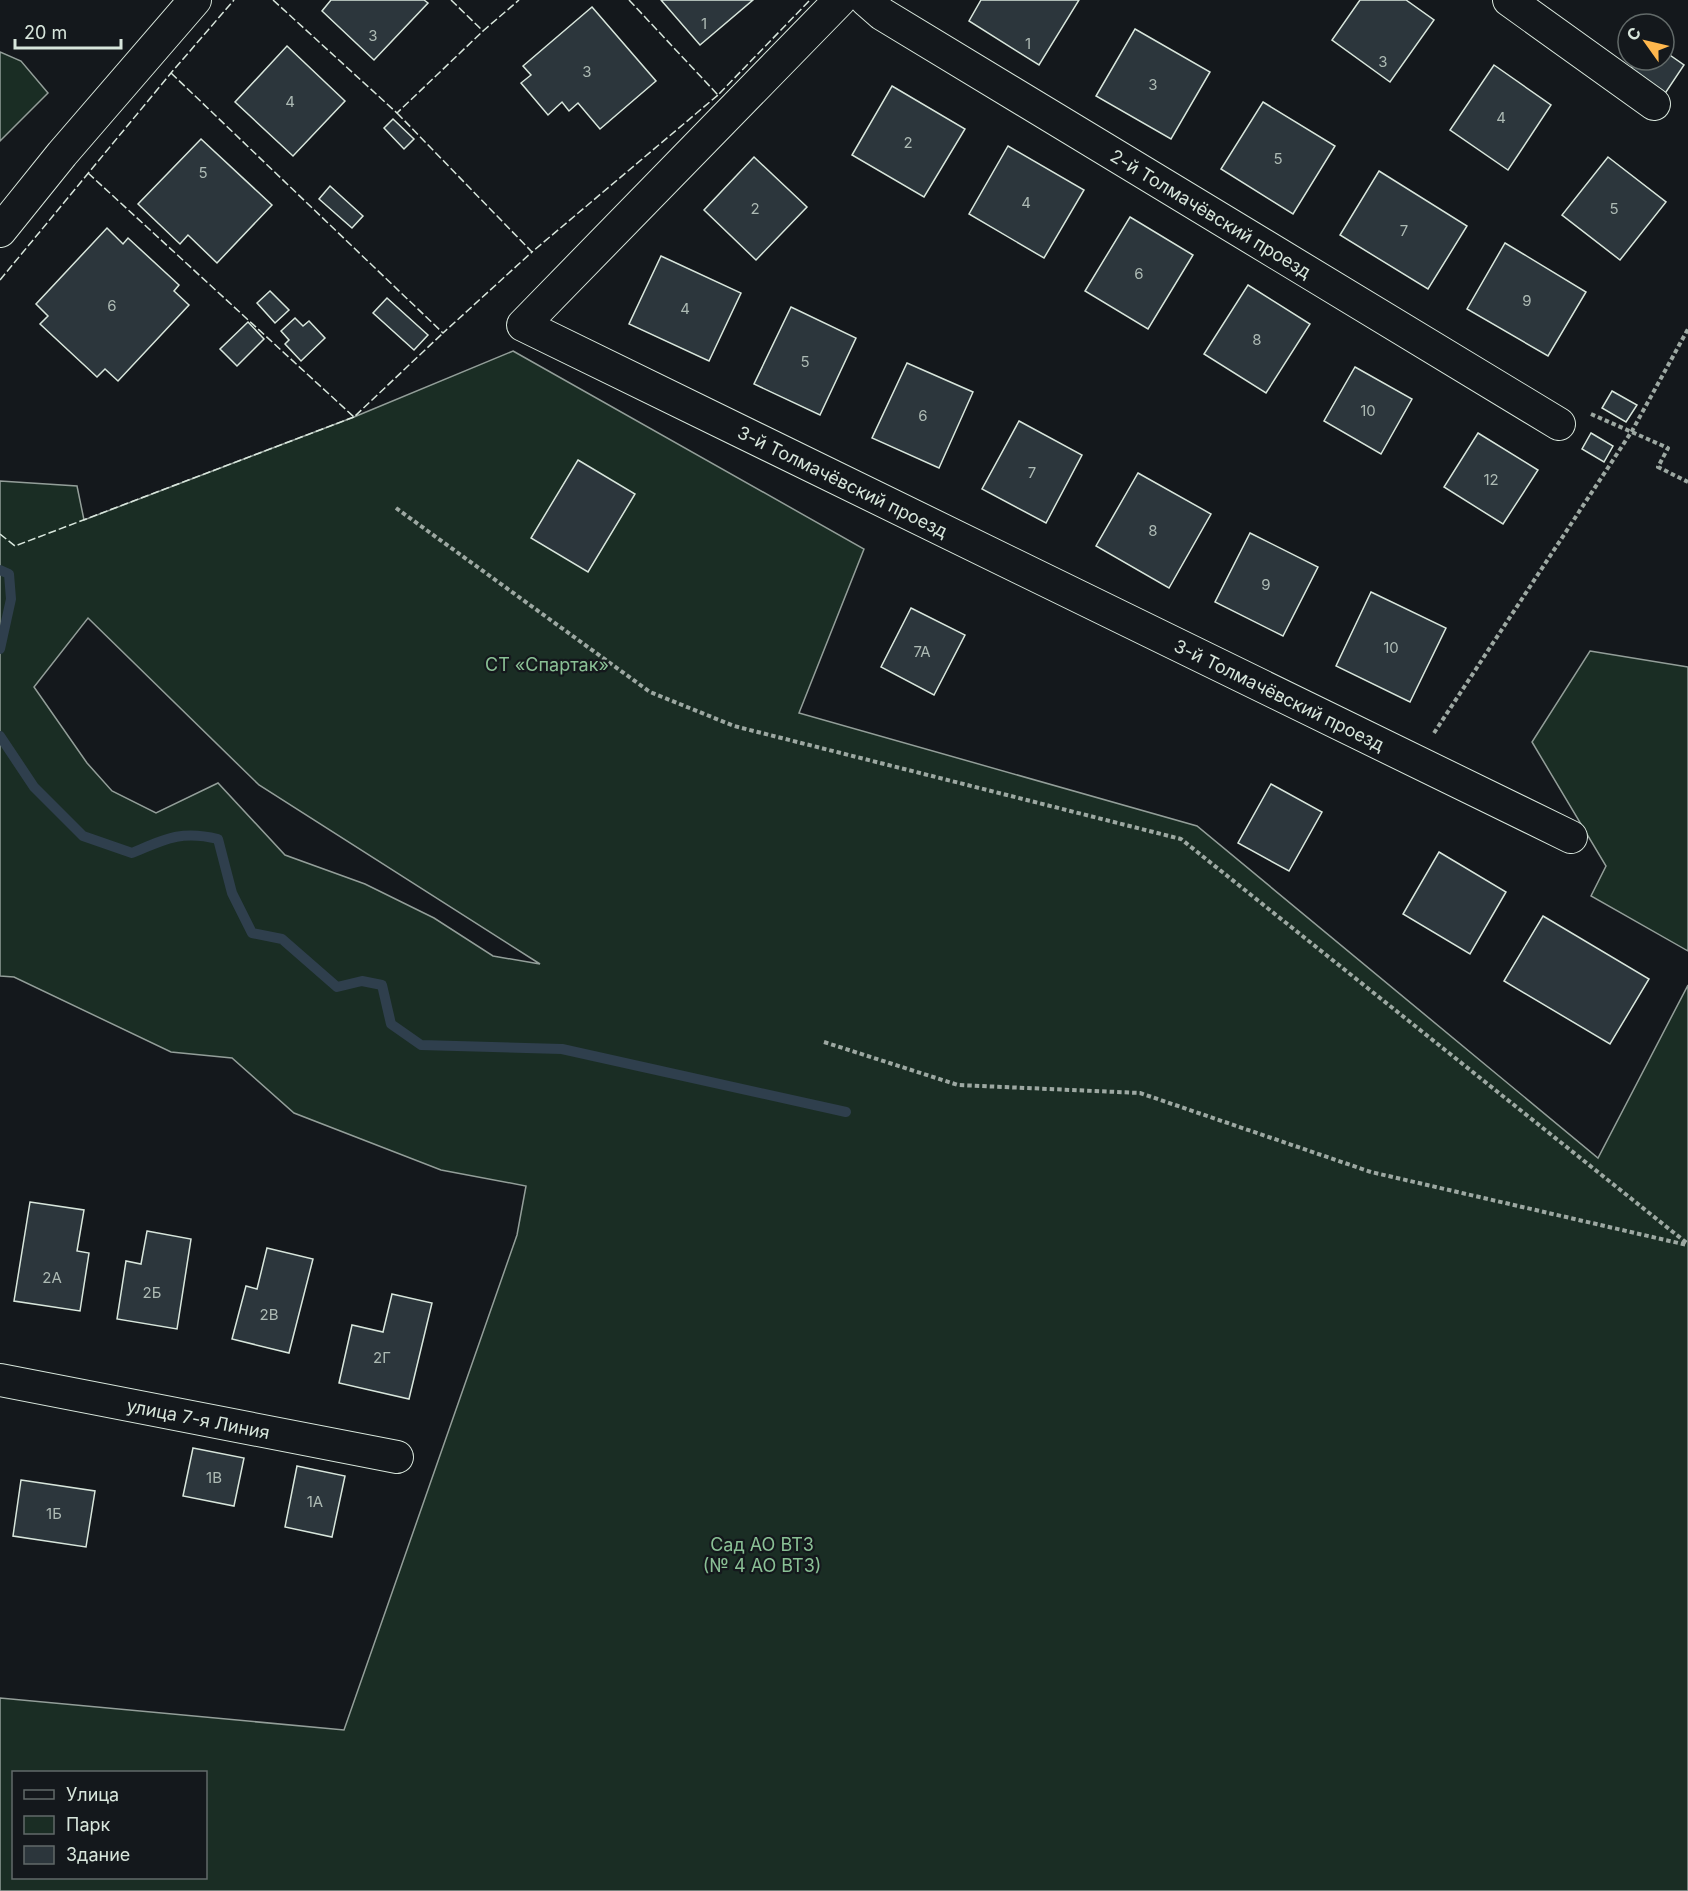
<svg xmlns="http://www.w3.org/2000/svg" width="1688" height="1891" viewBox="0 0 1688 1891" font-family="Inter,sans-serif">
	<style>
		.green { fill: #1a2d24; stroke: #939e99; stroke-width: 1.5; fill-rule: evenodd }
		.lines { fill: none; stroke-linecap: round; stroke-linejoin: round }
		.stream { stroke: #2f3f4d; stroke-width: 10 }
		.building { fill: #2c363c; stroke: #d8e6dc; stroke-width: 1.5 }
		.minor-casing { stroke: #d8e6dc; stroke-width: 34 }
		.path { stroke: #9da8a2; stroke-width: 4; stroke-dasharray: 4.5 3; stroke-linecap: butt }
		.minor { stroke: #14181c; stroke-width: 32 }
		.fence { stroke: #d8e6dc; stroke-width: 1.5; stroke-dasharray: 8 3; stroke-linecap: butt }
		.labels { text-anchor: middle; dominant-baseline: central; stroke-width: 4.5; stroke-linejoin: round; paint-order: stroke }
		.number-label { font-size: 15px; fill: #adbab4 }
		.street-label { font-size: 18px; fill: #d8e6dc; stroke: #14181c }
		.park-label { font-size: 18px; fill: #8ac095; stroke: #14181c }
	</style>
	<rect width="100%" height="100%" fill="#14181c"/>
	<g class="green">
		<polygon points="0,52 21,61 48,93 0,141"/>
		<path d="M513 351 864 549 799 713 1197 826 1598 1158 1688 985V1891H0V1698L344 1730 517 1235 526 1186 441 1170 294 1113 232 1058 171 1052 14 977 0 976V481L77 486 84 520 354 417ZM88 618 259 785 540 964 493 956 434 918 365 884 285 855 218 783 156 813 112 791 87 763 34 687ZM14 1772H206V1878H14Z"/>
		<polygon points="1590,651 1688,667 1688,951 1591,896 1606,866 1532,742"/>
	</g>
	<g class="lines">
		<g class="stream">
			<polyline points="0,570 9,574 11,599 0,649"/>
			<path d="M0 736 34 787 83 836 132 853C165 839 181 830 218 839L232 893 252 933 282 939 337 987 362 981 382 985 391 1024 421 1045 562 1049 846 1112"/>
		</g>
	</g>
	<g class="building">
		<polygon points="331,0 424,0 428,3 374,60 322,11"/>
		<polygon points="661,0 753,0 700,45"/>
		<polygon points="981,0 1079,0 1039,65 969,21"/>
		<polygon points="1360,0 1406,0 1434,20 1390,82 1332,40"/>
		<polygon points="592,7 656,81 600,129 578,103 569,111 562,102 548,115 521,83 531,75 523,66"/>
		<polygon points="1135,29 1210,72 1171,139 1096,96"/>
		<polygon points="287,46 345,101 293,156 235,102"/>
		<polygon points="1664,51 1684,65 1664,95 1629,71 1637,60 1664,60"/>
		<polygon points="1494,65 1551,105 1508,170 1450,130"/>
		<polygon points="892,86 965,129 924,197 852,155"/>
		<polygon points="1263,102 1335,146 1293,214 1221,169"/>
		<polygon points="393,119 414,139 404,149 384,128"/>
		<polygon points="201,139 272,205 217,263 188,235 180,244 138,204"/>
		<polygon points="1008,146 1084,190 1044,258 969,214"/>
		<polygon points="754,157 807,207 756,260 704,210"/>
		<polygon points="1608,157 1666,202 1620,260 1562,215"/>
		<polygon points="1379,171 1467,226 1428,289 1340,235"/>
		<polygon points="330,186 363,216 352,228 319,199"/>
		<polygon points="1130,217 1193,255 1148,329 1085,291"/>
		<polygon points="107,228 123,244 128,238 179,285 174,291 189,305 118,381 105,369 97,377 40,324 48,316 36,304"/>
		<polygon points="1505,243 1586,292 1548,356 1467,309"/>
		<polygon points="661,256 741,293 709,361 629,324"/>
		<polygon points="1248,285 1310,324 1266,393 1204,354"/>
		<polygon points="270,291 289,310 275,323 257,303"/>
		<polygon points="387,298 428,335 414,350 373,313"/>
		<polygon points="791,307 856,338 820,415 754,384"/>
		<polygon points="295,318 303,326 309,321 325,338 301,361 285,344 289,340 281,331"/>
		<polygon points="248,322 264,339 237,366 220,349"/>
		<polygon points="907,363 973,392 939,468 872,438"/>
		<polygon points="1355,367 1412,399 1381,454 1324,421"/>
		<polygon points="1612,391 1637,405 1626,422 1602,408"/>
		<polygon points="1019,421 1082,455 1046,523 982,489"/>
		<polygon points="1478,433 1538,470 1503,524 1444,487"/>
		<polygon points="1591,433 1613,446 1604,462 1582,449"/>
		<polygon points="578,460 635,494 588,572 531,538"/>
		<polygon points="1138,473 1211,514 1169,588 1096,546"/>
		<polygon points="1250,533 1318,567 1283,636 1215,602"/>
		<polygon points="1371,592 1446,628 1410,702 1336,666"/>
		<polygon points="911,608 965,635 934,695 881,667"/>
		<polygon points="1271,784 1322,812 1289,871 1238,843"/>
		<polygon points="1439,852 1506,892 1470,954 1403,914"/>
		<polygon points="1543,916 1649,979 1610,1044 1504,981"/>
		<polygon points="30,1202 84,1210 77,1251 89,1253 80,1311 14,1301"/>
		<polygon points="147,1231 191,1239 177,1329 117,1319 126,1261 141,1264"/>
		<polygon points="267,1248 313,1259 289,1353 232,1339 246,1286 257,1289"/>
		<polygon points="392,1294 432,1303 409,1399 339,1383 352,1325 383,1332"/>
		<polygon points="193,1448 244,1458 234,1506 183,1496"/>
		<polygon points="297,1466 345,1476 332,1537 285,1527"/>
		<polygon points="21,1480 95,1491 86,1547 13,1536"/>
	</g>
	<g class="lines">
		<g class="minor-casing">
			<g id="minor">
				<path id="s1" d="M840 0 523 325 1571 837"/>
				<path id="s2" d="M866 0 882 14 1559 424"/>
				<polyline points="1509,0 1654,104"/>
				<polyline points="0,231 62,154 195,0"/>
				<path id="s3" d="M0 1380 397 1457"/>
			</g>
		</g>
		<g class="path">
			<polyline points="1591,414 1668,448 1658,467 1688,482"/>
			<polyline points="396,508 650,692 734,726 1181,839 1688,1244"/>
			<polyline points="1434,733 1632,431 1688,329"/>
			<polyline points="824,1042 958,1085 1140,1093 1371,1172 1687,1245"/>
		</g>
		<use href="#minor" class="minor"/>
		<g class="fence">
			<polyline points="273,0 397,113 483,31"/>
			<polyline points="451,0 483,31 519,0"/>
			<polyline points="629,0 718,95 810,0"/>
			<polyline points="171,73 443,333 532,252"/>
			<polyline points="397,113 532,252 718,95"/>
			<polyline points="88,173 354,417 443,333"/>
			<polyline points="0,280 171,73 234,0"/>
			<polyline points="0,534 15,546 354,417"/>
		</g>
	</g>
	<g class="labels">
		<g class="number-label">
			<text x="704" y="23">1</text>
			<text x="373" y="35">3</text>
			<text x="1028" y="43">1</text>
			<text x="1383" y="61">3</text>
			<text x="587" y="71">3</text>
			<text x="1153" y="84">3</text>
			<text x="290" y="101">4</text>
			<text x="1501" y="117">4</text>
			<text x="908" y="142">2</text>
			<text x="1278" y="158">5</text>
			<text x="203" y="172">5</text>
			<text x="1026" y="202">4</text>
			<text x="755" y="208">2</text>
			<text x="1614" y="208">5</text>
			<text x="1404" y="230">7</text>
			<text x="1139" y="273">6</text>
			<text x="1527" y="300">9</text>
			<text x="112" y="305">6</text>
			<text x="685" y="308">4</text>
			<text x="1257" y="339">8</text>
			<text x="805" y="361">5</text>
			<text x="1368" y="410">10</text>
			<text x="923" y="415">6</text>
			<text x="1032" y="472">7</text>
			<text x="1491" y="479">12</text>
			<text x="1153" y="530">8</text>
			<text x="1266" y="584">9</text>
			<text x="1391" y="647">10</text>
			<text x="922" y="651">7А</text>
			<text x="52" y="1277">2А</text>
			<text x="152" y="1292">2Б</text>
			<text x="269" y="1314">2В</text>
			<text x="382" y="1357">2Г</text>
			<text x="214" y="1477">1В</text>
			<text x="315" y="1501">1А</text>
			<text x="54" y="1513">1Б</text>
		</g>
		<g class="street-label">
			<text stroke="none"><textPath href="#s2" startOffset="406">2-й Толмачёвский проезд</textPath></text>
			<text stroke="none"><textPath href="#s1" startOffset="810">3-й Толмачёвский проезд</textPath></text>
			<text stroke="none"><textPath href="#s1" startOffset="1296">3-й Толмачёвский проезд</textPath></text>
			<text stroke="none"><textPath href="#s3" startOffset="202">улица 7-я Линия</textPath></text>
		</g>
		<g class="park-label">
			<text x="547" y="664">СТ «Спартак»</text>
			<text x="762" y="1544">Сад АО ВТЗ<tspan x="762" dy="21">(№ 4 АО ВТЗ)</tspan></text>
		</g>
	</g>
	<rect x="12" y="1771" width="195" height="108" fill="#14181c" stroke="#626a69" stroke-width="1.5"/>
	<rect x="24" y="1790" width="30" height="9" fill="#14181c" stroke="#626a69" stroke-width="1.5"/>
	<text x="66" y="1801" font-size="18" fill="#d8e6dc">Улица</text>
	<rect x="24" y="1816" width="30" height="18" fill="#1a2d24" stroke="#626a69" stroke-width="1.5"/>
	<text x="66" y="1831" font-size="18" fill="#d8e6dc">Парк</text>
	<rect x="24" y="1846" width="30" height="18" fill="#2c363c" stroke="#626a69" stroke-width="1.5"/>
	<text x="66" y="1861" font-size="18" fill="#d8e6dc">Здание</text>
	<g transform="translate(1646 42) rotate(304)"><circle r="28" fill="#14181c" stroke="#626a69" stroke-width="1.5"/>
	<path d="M0-4.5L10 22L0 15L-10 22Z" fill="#ffb74d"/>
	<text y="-9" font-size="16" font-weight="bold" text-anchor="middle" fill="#d8e6dc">С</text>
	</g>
	<path d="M15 39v9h106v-9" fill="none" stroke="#d8e6dc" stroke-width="3"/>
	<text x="24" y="39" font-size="18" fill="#d8e6dc" stroke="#14181c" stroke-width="4.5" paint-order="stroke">20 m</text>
</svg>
